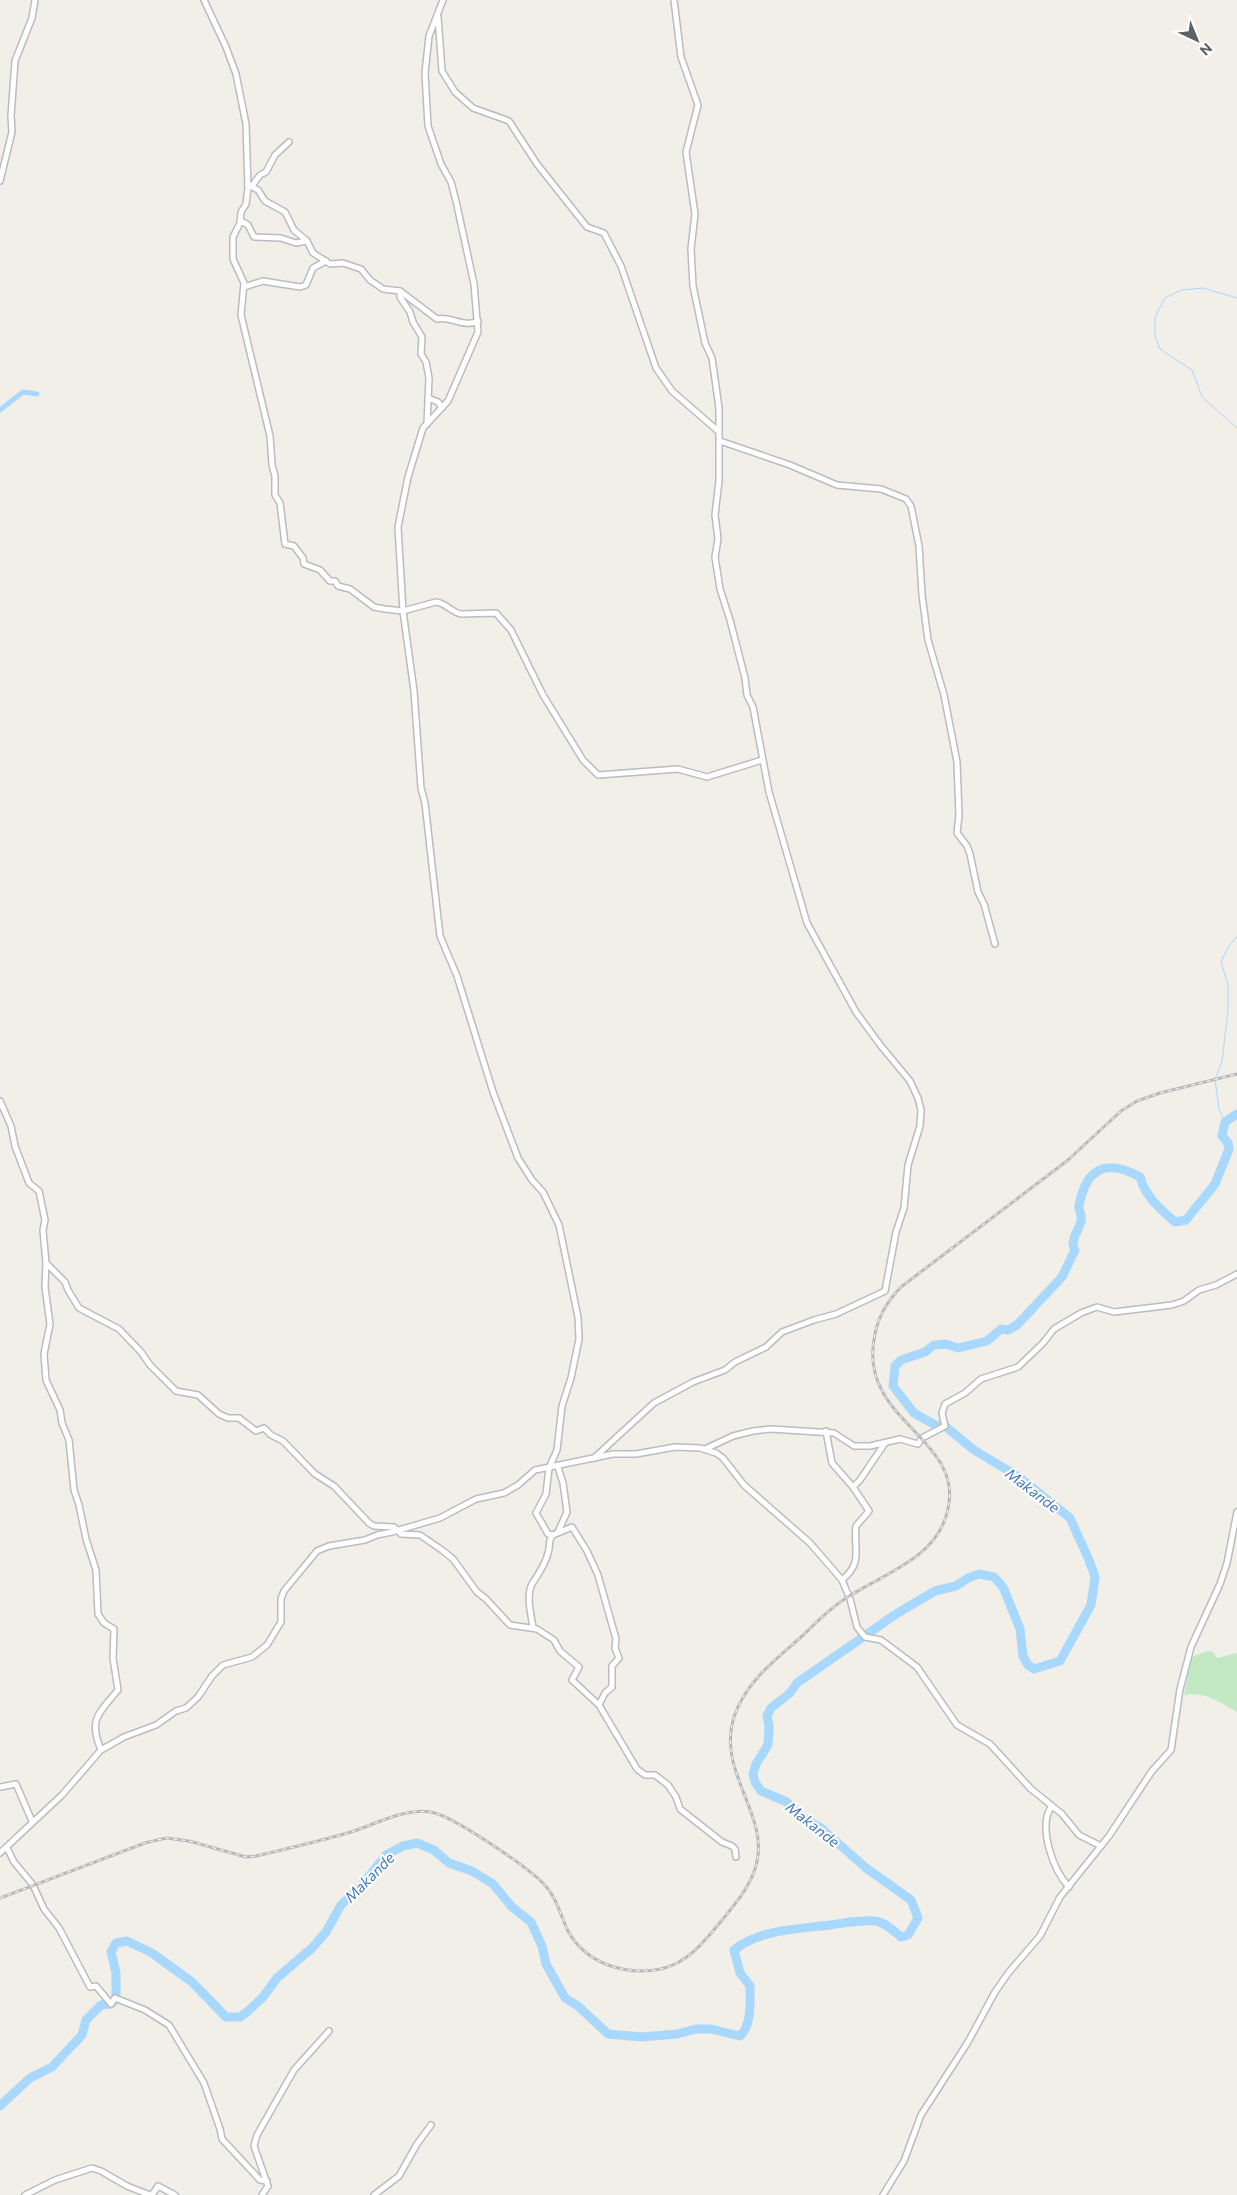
<svg xmlns="http://www.w3.org/2000/svg" width="1237" height="2195" viewBox="0 0 1237 2195" font-family="Commissioner,sans-serif">
	<style>
		.green { fill: #c3e9c4 }
		.lines { fill: none; stroke-linecap: round; stroke-linejoin: round }
		.stream { stroke: #a9d8ff; stroke-width: 1 }
		.canal { stroke: #a9d8ff; stroke-width: 5 }
		.river { stroke: #a9d8ff; stroke-width: 9 }
		.street-casing { stroke: #b9bcc1; stroke-width: 8 }
		.street { stroke: #fff; stroke-width: 5 }
		.rail-casing { stroke: #b7b8b9; stroke-width: 3 }
		.rail { stroke: #fff; stroke-width: 1; stroke-dasharray: 4; stroke-linecap: butt }
		.labels { text-anchor: middle; dominant-baseline: central; stroke-width: 4; stroke-linejoin: round; paint-order: stroke }
		.water-label { font-size: 15px; font-style: italic; fill: #4078b6; stroke: #fff }
	</style>
	<rect width="100%" height="100%" fill="#f1efe7"/>
	<path class="green" d="M1208 1651 1213 1652 1217 1658 1237 1653V1712C1219 1702 1206 1691 1184 1695L1191 1657Z"/>
	<g class="lines">
		<g class="stream">
			<polyline points="1237,298 1203,288 1181,290 1165,298 1155,317 1155,336 1160,349 1192,370 1202,397 1237,428"/>
			<polyline points="1225,1122 1219,1109 1215,1079 1222,1062 1228,1009 1228,985 1221,962 1227,949 1237,936"/>
		</g>
		<polyline class="canal" points="0,410 23,392 37,394"/>
		<path class="river" d="M0 2106 30 2078 52 2067 82 2035 86 2020 101 2005 111 2004 116 1999V1973L111 1952 116 1943 127 1941 152 1953 192 1982 226 2017H240L247 2012 263 1997 277 1978 312 1948 326 1932 341 1905 362 1885 386 1855 403 1846 417 1843 434 1850 449 1863 472 1871 493 1884 512 1907 531 1922 542 1946 546 1964 565 1998 578 2006 608 2034 641 2037 677 2034 696 2029H711L740 2036C752 2025 750 2002 750 1986L740 1973 734 1950C760 1929 799 1929 830 1925 845 1923 859 1920 875 1921 885 1922 894 1931 901 1937L908 1935 918 1918 911 1900 866 1868 822 1829 798 1815 787 1802 761 1791 755 1782 753 1774 756 1764 768 1745 769 1726 767 1716 771 1708 790 1693 797 1683 896 1614 935 1591 956 1586 968 1578 979 1574 994 1577 1003 1587 1020 1629 1023 1656 1028 1665 1034 1669 1060 1661 1091 1605 1095 1577 1089 1560 1070 1518 1019 1477 974 1450 945 1426 935 1425 914 1413 893 1386 895 1366 901 1360 925 1352 934 1345 946 1344 958 1348 987 1341 1001 1329 1008 1330 1017 1325 1062 1277 1075 1250C1069 1240 1079 1231 1081 1221 1083 1215 1078 1211 1079 1206 1086 1168 1106 1158 1140 1177 1145 1196 1161 1210 1175 1222L1186 1220 1215 1184 1229 1149 1228 1143 1222 1136 1225 1122 1237 1114"/>
		<g class="street-casing">
			<g id="street">
				<path d="M204 0 226 47 236 74 246 124 248 188 246 204 241 212 240 223 233 237V259L244 283 241 315 270 436 272 465 275 476V495L280 503 285 544 294 546 303 558 304 564 320 570 330 581H335L338 586 350 589 374 607 385 609 403 611 436 602C446 603 451 612 461 614L496 613 511 630 543 695 583 760 598 775 678 769 707 777 762 760"/>
				<polyline points="443,0 429,36 425,73 428,126 441,164 451,182 456,201 474,284 478,332 448,401 423,428 408,477 398,527 403,611 414,691 421,788 425,803 440,936 457,976 493,1092 518,1158 532,1180 543,1192 559,1225 578,1317 579,1339 571,1378 562,1406 557,1450 549,1468 546,1494 536,1513 548,1534 553,1535 572,1527 587,1551 598,1575 616,1639 615,1648 619,1658 612,1666 612,1687 605,1693 599,1705"/>
				<polyline points="438,17 442,71 455,92 473,108 509,121 537,164 587,227 604,233 621,266 656,368 672,391 718,431"/>
				<polyline points="0,181 12,132 11,116 15,61 32,18 35,0"/>
				<path d="M248 185 258 190 265 201 285 212 294 230 307 241 313 253 330 264 343 263 361 269 370 280 383 289 400 291 437 319C450 316 465 328 478 321"/>
				<polyline points="252,186 260,175 266,172 275,155 289,142"/>
				<polyline points="240,223 243,222 248,225 254,237 281,238 296,243 307,241"/>
				<polyline points="244,287 263,281 300,287 306,285 313,268 326,261"/>
				<polyline points="400,291 400,297 410,312 413,322 422,337 421,354 426,362 429,378 427,424"/>
				<polyline points="428,398 438,402 442,408"/>
				<polyline points="720,441 790,465 837,485 881,489 906,499 911,506 919,546 922,595 928,640 944,695 957,762 959,815 957,833 967,846 970,854 978,892 984,904 995,944"/>
				<path d="M0 1101 11 1126 15 1146 29 1183 39 1191 45 1220 43 1230 46 1263 45 1287 50 1324 44 1354 46 1380 60 1410 62 1423 69 1440 74 1490 79 1505 86 1539 96 1570 98 1614 104 1623 114 1629 113 1658 118 1690C99 1713 88 1719 101 1750"/>
				<polyline points="46,1263 65,1282 68,1290 79,1308 119,1329 141,1352 150,1365 176,1391 198,1395 219,1414 228,1418 239,1418 256,1431 264,1428 271,1435 283,1441 315,1474 334,1486 369,1523 374,1526 394,1527 401,1534 420,1535 442,1550 453,1559 477,1592 486,1599 510,1625 537,1629 554,1640 560,1651 579,1667 572,1680 599,1705 637,1769 645,1775 655,1775 668,1785 676,1797 680,1809 722,1842 732,1846 735,1849 736,1857"/>
				<path d="M826 1431 832 1463 853 1487 869 1511 856 1526C853 1549 864 1562 842 1580"/>
				<polyline points="705,1449 733,1436 753,1431 771,1429 834,1433 854,1446 870,1446 900,1439 918,1444 922,1438 945,1426 942,1413 945,1404 965,1393 981,1379 1018,1367 1043,1343 1054,1329 1081,1313 1097,1307 1114,1312 1172,1305 1184,1301 1199,1290 1216,1285 1237,1274"/>
				<polyline points="594,1458 654,1403 693,1382 725,1370 735,1362 766,1347 782,1332 814,1320 836,1314 885,1291 896,1232 904,1208 908,1165 920,1126 921,1110 918,1098 910,1081 881,1046 856,1012 807,923 769,792 753,707 747,695 745,678 730,620 720,589 715,557 718,539 715,515 719,481 719,408 712,358 705,343 693,286 691,249 695,214 686,152 698,105 681,57 674,0"/>
				<polyline points="558,1467 563,1483 567,1512 558,1532"/>
				<polyline points="853,1487 860,1480 885,1443"/>
				<path d="M533 1627C531 1615 526 1595 532 1584 538 1574 545 1566 548 1553 551 1546 547 1541 553 1535"/>
				<polyline points="0,1787 16,1784 32,1821"/>
				<path d="M1051 1807C1038 1828 1053 1870 1069 1887"/>
				<polyline points="7,1848 14,1862 33,1885 44,1909 59,1928 90,1987 96,1986 111,2004 115,1998 145,2010 169,2025 204,2083 220,2129 222,2139 260,2180 267,2181"/>
				<polyline points="0,1853 62,1795 101,1750 124,1737 156,1725 176,1711 186,1708 198,1697 212,1676 223,1665 252,1657 267,1645 281,1622 281,1599 284,1591 317,1551 329,1546 365,1540 377,1535 392,1532 440,1518 476,1499 504,1493 518,1485 535,1470 613,1454 636,1454 675,1447 700,1448 716,1453 723,1458 744,1485 810,1543 842,1580 850,1599 857,1627 865,1637 881,1640 917,1667 957,1725 990,1744 1031,1789 1062,1814 1079,1835 1101,1846"/>
				<polyline points="25,2195 55,2180 92,2168 101,2171 127,2186 150,2195"/>
				<polyline points="152,2195 158,2186 175,2195"/>
				<polyline points="262,2195 268,2186 254,2146 257,2135 294,2070 329,2031"/>
				<polyline points="374,2195 399,2176 417,2144 431,2125"/>
				<polyline points="883,2195 904,2161 921,2115 968,2042 995,1992 1009,1972 1040,1936 1060,1897 1109,1836 1152,1771 1171,1750 1180,1689 1191,1647 1220,1584 1227,1563 1237,1512"/>
			</g>
		</g>
		<use href="#street" class="street"/>
		<g class="rail-casing">
			<path id="rail" d="M0 1898 145 1843 166 1838 189 1841 246 1857 256 1856C289 1848 322 1841 354 1831 379 1823 404 1808 431 1812 453 1816 535 1871 548 1889 558 1901 561 1917 568 1931 586 1964 626 1976 661 1969 687 1963 702 1944 718 1925 732 1908 748 1890 755 1869 773 1815 714 1773 735 1714 747 1681 775 1660 800 1638 816 1623 832 1606 851 1595 888 1572 938 1557 948 1509 964 1438 860 1421 874 1340 877 1318 886 1303 901 1287L1068 1160 1121 1111 1137 1101 1160 1093 1237 1074"/>
		</g>
		<use href="#rail" class="rail"/>
	</g>
	<g class="labels">
		<g class="water-label">
			<text transform="translate(1033 1490) rotate(37)">Makande</text>
			<text transform="translate(813 1824) rotate(38)">Makande</text>
			<text transform="translate(369 1877) rotate(-45)">Makande</text>
		</g>
	</g>
	<g transform="translate(1197 40) rotate(136)" stroke="#ffffff" stroke-width="4" paint-order="stroke">
	<path d="M0-4L9 19L0 12L-9 19Z" fill="#5e6268"/>
	<text y="-8" font-size="14" font-weight="bold" text-anchor="middle" fill="#5e6268">N</text>
	</g>
</svg>
